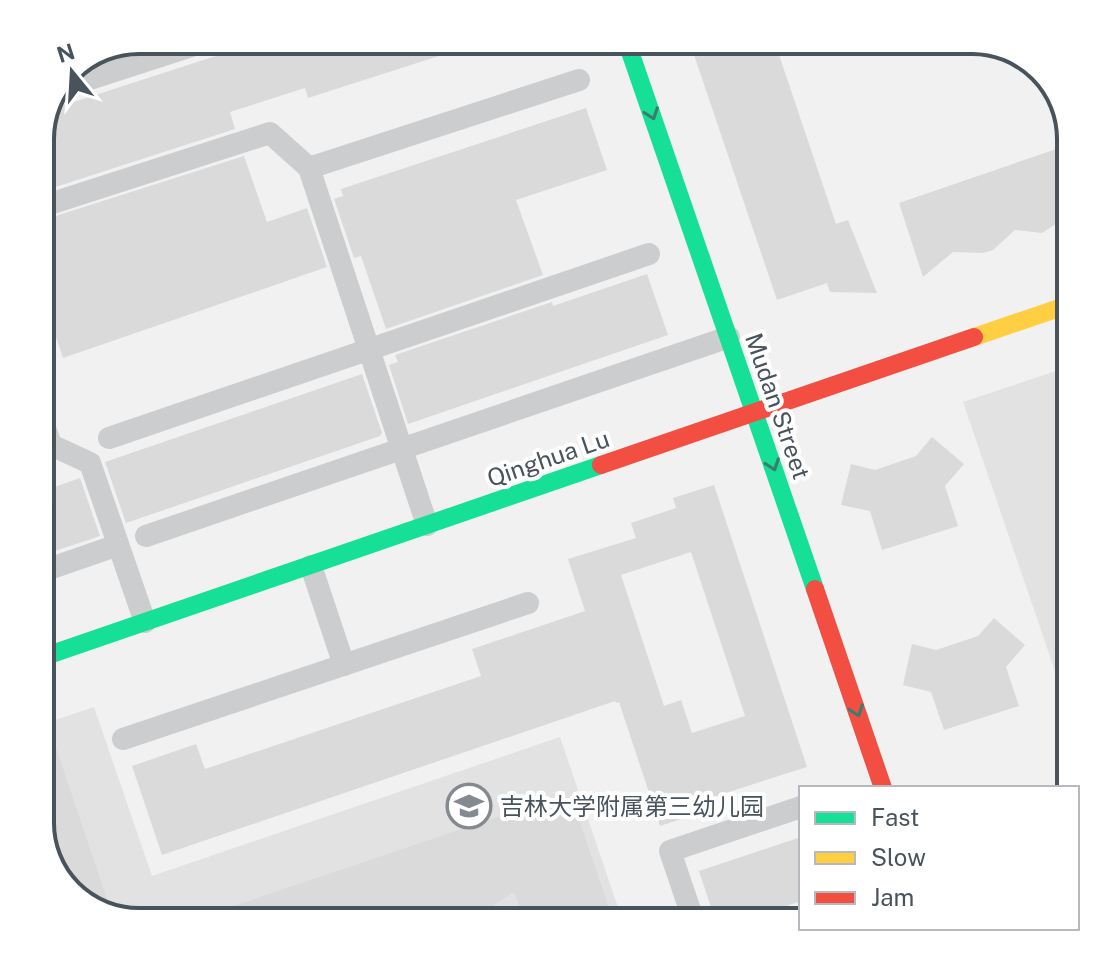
<svg xmlns="http://www.w3.org/2000/svg" width="1111" height="962" viewBox="0 0 1111 962" font-family="'Public Sans','Noto Sans SC',sans-serif">
	<style>
		.education { fill: #e3e2e2 }
		.building { fill: #dadadb; fill-rule: evenodd }
		.lines { fill: none; stroke-linecap: round; stroke-linejoin: round }
		.lane { stroke: #cbcdcf; stroke-width: 22 }
		.fast { stroke: #16e098; stroke-width: 18 }
		.slow { stroke: #ffcf43; stroke-width: 18 }
		.jam { stroke: #f24e42; stroke-width: 18 }
		.oneway { stroke: #3a7d6e }
		.labels { text-anchor: middle; dominant-baseline: central; stroke-width: 8; stroke-linejoin: round; paint-order: stroke }
		.street-label { font-size: 24px; fill: #49535c; stroke: #fff }
		.poi-label { font-size: 24px; fill: #49535c; stroke: #fff; text-anchor: start }
		.rim { fill: none; stroke: #49535c; stroke-width: 4 }
	</style>
	<rect width="100%" height="100%" fill="#f1f1f1"/>
	<g class="education">
		<polygon points="1071,366 1071,718 963,402"/>
		<polygon points="94,707 152,876 560,737 623,922 139,922 69,893 40,829 40,725"/>
	</g>
	<g class="building">
		<polygon points="265,40 469,40 470,46 308,98 305,88 230,112 235,129 40,192 40,132 52,109"/>
		<polygon points="689,40 774,40 836,224 848,220 877,293 830,292 827,283 777,300"/>
		<polygon points="586,108 607,170 516,200 543,275 386,329 361,256 354,258 334,199 343,196 341,189"/>
		<polygon points="1071,144 1071,214 1042,233 1015,230 993,250 983,253 953,252 923,277 899,203"/>
		<polygon points="244,156 267,222 307,208 327,267 63,358 40,290 40,221"/>
		<polygon points="647,274 668,335 408,424 389,365 398,362 395,355 552,302 553,306"/>
		<polygon points="362,374 382,433 380,436 126,523 105,462"/>
		<polygon points="932,437 964,464 945,486 958,526 882,550 870,511 841,505 851,464 875,470 916,456"/>
		<polygon points="80,478 100,536 40,556 40,492"/>
		<path d="M714 485 807 767 713 797 716 807 660 826 619 702 616 703 615 701 162 855 132 766 196 744 205 769 481 676 472 649 585 611 568 559 636 538 631 523 676 508 673 498ZM691 552 745 716 692 733 681 700 664 706 621 575Z"/>
		<polygon points="994,618 1025,645 1006,667 1019,706 944,730 931,692 903,685 912,644 936,650 978,636"/>
		<polygon points="45,715 111,911 69,893 40,829 40,716"/>
		<polygon points="573,802 609,908 597,912 600,922 525,922 514,892 475,917 451,922 202,922 201,917 527,807 530,817"/>
		<polygon points="801,837 801,901 739,922 716,922 699,871"/>
	</g>
	<g class="lines">
		<g class="lane">
			<polyline points="62,88 210,40"/>
			<polyline points="309,168 579,80"/>
			<polyline points="40,207 270,133 309,168 427,525"/>
			<polyline points="40,414 51,445 90,463 145,622"/>
			<polyline points="1067,429 1071,427"/>
			<polyline points="109,438 649,254"/>
			<polyline points="146,536 729,337"/>
			<polyline points="311,566 344,665"/>
			<polyline points="40,572 118,545"/>
			<polyline points="123,739 528,603"/>
			<polyline points="694,922 670,851 801,807"/>
		</g>
		<g class="fast">
			<polyline points="626,40 815,589"/>
			<polyline points="40,658 601,465"/>
		</g>
		<polyline class="slow" points="974,337 1071,304"/>
		<g class="jam">
			<polyline points="601,465 974,337"/>
			<polyline points="815,589 883,788"/>
		</g>
	</g>
	<defs><path id="oneway-chevron" d="M-2-3.5L2.5 0L-2 3.5" fill="none" stroke-width="1.6" stroke-linecap="round" stroke-linejoin="round" transform="scale(2)"/></defs>
	<g class="oneway">
		<use href="#oneway-chevron" transform="translate(652 114) rotate(71)"/>
		<use href="#oneway-chevron" transform="translate(773 465) rotate(71)"/>
		<use href="#oneway-chevron" transform="translate(857 711) rotate(71)"/>
	</g>
	<defs>
		<g id="school-ring" transform="scale(2.3)"><circle r="9.5" fill="#fff" stroke="#848a90" stroke-width="1.5"/><path d="M0-5L7-2L0 1L-7-2ZM-4 1L0 2.5L4 1V4Q0 6-4 4Z" fill="#848a90"/></g>
	</defs>
	<g fill-rule="evenodd">
		<use href="#school-ring" x="469" y="806"/>
	</g>
	<g class="labels">
		<g class="street-label">
			<text transform="translate(778 406) rotate(71)">Mudan Street</text>
			<text transform="translate(548 458) rotate(-19)">Qinghua Lu</text>
		</g>
		<g class="poi-label">
			<text x="500" y="806">吉林大学附属第三幼儿园</text>
		</g>
	</g>
	<path d="M0 0H1111V962H0ZM139 54H972A85 85 0 0 1 1057 139V823A85 85 0 0 1 972 908H139A85 85 0 0 1 54 823V139A85 85 0 0 1 139 54Z" fill="#fff" fill-rule="evenodd"/>
	<path class="rim" d="M139 54H972A85 85 0 0 1 1057 139V823A85 85 0 0 1 972 908H139A85 85 0 0 1 54 823V139A85 85 0 0 1 139 54Z"/>
	<rect x="799" y="786" width="280" height="144" fill="#ffffff" stroke="#b6babe" stroke-width="2"/>
	<rect x="815" y="812" width="40" height="12" fill="#16e098" stroke="#b6babe" stroke-width="2"/>
	<text x="871" y="826" font-size="24" fill="#49535c">Fast</text>
	<rect x="815" y="852" width="40" height="12" fill="#ffcf43" stroke="#b6babe" stroke-width="2"/>
	<text x="871" y="866" font-size="24" fill="#49535c">Slow</text>
	<rect x="815" y="892" width="40" height="12" fill="#f24e42" stroke="#b6babe" stroke-width="2"/>
	<text x="871" y="906" font-size="24" fill="#49535c">Jam</text>
	<g transform="translate(72 72) rotate(342)" stroke="#ffffff" stroke-width="6" paint-order="stroke">
	<path d="M0-6L14 30L0 20L-14 30Z" fill="#49535c"/>
	<text y="-12" font-size="22" font-weight="bold" text-anchor="middle" fill="#49535c">N</text>
	</g>
</svg>
